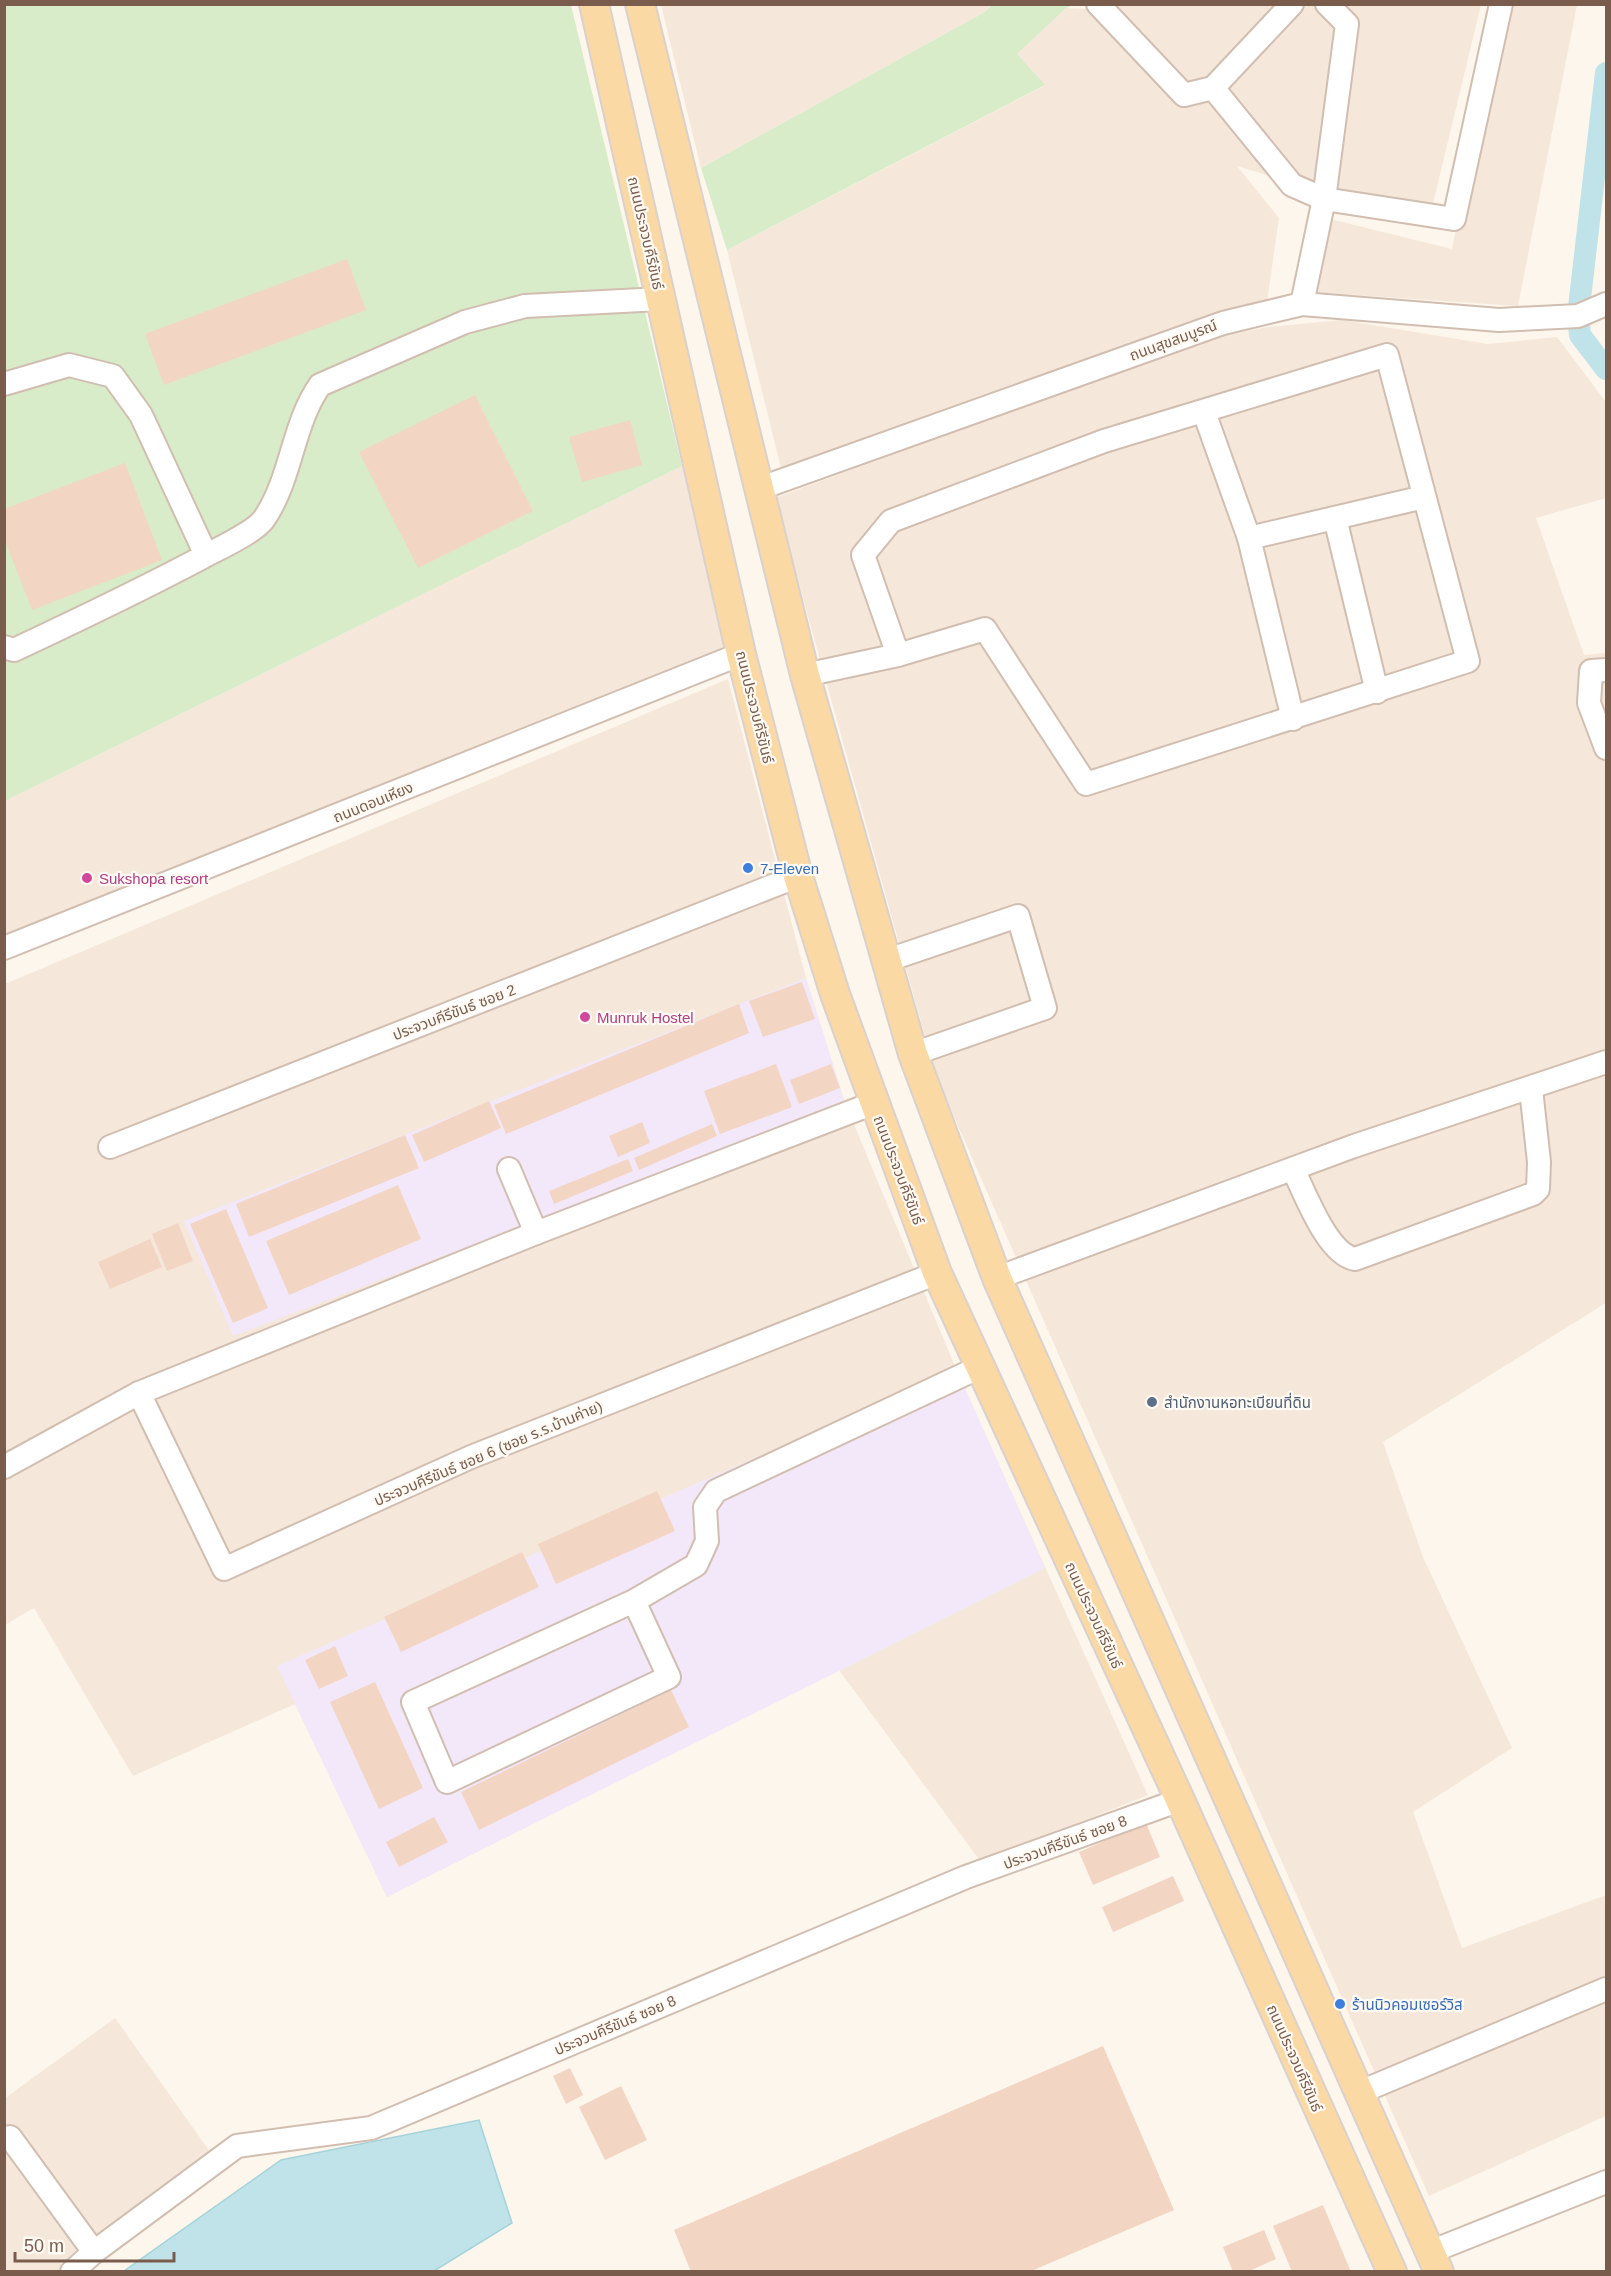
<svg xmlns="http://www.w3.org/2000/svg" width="1611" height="2276" viewBox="0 0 1611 2276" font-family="Helvetica,'Noto Sans Thai',sans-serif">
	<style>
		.residential { fill: #f5e8da }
		.education { fill: #f3e8fa }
		.green { fill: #d8ecc9 }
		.water { fill: #bfe3e8; stroke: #a5d3da; stroke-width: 1.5 }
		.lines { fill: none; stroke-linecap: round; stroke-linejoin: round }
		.canal { stroke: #bfe3e8; stroke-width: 22 }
		.building { fill: #f3d5c3 }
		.minor-casing { stroke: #d1beb0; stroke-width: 26 }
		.major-casing { stroke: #dad1cd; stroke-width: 32 }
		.minor { stroke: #fff; stroke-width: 22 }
		.major { stroke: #fbd9a5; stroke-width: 28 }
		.shop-dot { fill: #3f7fe0; stroke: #fffaf3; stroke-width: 2 }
		.hotel-dot { fill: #d1479c; stroke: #fffaf3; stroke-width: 2 }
		.service-dot { fill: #5c6f8a; stroke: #fffaf3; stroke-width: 2 }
		.labels { text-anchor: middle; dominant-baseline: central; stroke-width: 4.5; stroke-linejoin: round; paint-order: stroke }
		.street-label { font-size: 15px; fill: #7a5c4d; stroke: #fffaf3 }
		.shop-label { font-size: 15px; fill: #366cbe; stroke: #fffaf3; text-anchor: start }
		.hotel-label { font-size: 15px; fill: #b23c85; stroke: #fffaf3; text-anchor: start }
		.service-label { font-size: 15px; fill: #4e5e75; stroke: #fffaf3; text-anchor: start }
	</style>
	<rect width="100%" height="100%" fill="#fdf6ec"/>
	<g class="residential">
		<polygon points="1110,4 1481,5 1428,224 1237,166 1279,218 1267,302 1209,318 781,468 727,250 1044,86 1016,54 1066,8 1104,10"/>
		<polygon points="661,5 991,5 983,13 701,168"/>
		<polygon points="1499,5 1577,5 1518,306 1310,292 1314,215 1452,249"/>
		<polygon points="1342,320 1488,344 1557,337 1606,402 1606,498 1536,518 1584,655 1606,653 1606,1303 1383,1442 1423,1557 1512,1748 1413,1812 1462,1948 1606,1895 1606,2116 1429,2196 936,1076 775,498 1210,338 1268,327"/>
		<polygon points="682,466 731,651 5,936 5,801"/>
		<polygon points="728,679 806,978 845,1103 959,1376 1148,1795 981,1862 839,1670 387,1897 295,1704 133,1776 34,1608 5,1625 5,984"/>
		<polygon points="115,2018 213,2156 57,2271 5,2271 4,2099"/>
	</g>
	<g class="education">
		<polygon points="806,978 845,1103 233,1336 184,1221"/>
		<polygon points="957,1370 1045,1568 387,1897 277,1666"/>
	</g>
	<g class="green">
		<polygon points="993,4 1074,5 1066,8 1017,54 1045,85 727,250 701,168 983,13"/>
		<polygon points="5,5 571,5 682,466 5,801"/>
	</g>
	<polygon class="water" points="479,2120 512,2223 434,2271 124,2271 281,2160"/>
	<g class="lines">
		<polyline class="canal" points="1606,73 1578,316 1580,335 1606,369"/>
	</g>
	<g class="building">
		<polygon points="347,259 366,310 164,385 145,334"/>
		<polygon points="475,395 533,511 418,568 359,452"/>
		<polygon points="630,420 642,465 582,482 569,437"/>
		<polygon points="125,463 162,560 32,610 4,538 4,509"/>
		<polygon points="802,982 815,1019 763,1037 749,1001"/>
		<polygon points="739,1004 749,1033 506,1134 494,1105"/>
		<polygon points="776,1064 792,1107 720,1134 704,1091"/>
		<polygon points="831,1064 840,1088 799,1104 790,1080"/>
		<polygon points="489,1101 501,1128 424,1162 412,1135"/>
		<polygon points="642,1122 650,1143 618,1157 609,1136"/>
		<polygon points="712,1124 717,1136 639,1170 634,1158"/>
		<polygon points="405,1135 419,1168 249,1237 236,1204"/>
		<polygon points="628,1159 633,1171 554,1204 549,1191"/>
		<polygon points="398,1185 421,1239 289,1295 266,1241"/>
		<polygon points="226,1209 268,1308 233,1323 190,1224"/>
		<polygon points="178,1223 193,1261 167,1271 152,1234"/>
		<polygon points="150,1239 162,1267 110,1289 98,1262"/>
		<polygon points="657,1491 675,1531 556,1584 538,1544"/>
		<polygon points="522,1552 539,1587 401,1652 384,1617"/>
		<polygon points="335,1646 348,1676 319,1689 305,1660"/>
		<polygon points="375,1682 423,1788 379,1809 330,1702"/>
		<polygon points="671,1690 689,1727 479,1830 461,1792"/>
		<polygon points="434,1817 448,1842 399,1867 386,1842"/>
		<polygon points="1146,1823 1160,1857 1093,1885 1079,1852"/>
		<polygon points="1173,1876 1184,1901 1113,1932 1102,1907"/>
		<polygon points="1103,2046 1174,2210 1029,2272 691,2272 674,2230"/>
		<polygon points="570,2068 583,2095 566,2104 553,2076"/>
		<polygon points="621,2086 647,2140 605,2160 579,2107"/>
		<polygon points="1323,2205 1351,2272 1292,2272 1273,2226"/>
		<polygon points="1264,2230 1276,2259 1247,2272 1233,2272 1223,2247"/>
	</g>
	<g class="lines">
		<g class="minor-casing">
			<g id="minor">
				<polyline points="1098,4 1184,95 1213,88 1292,185 1324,199 1454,219 1501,4"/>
				<polyline points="1213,88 1292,4"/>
				<polyline points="1302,304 1324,199 1347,24 1327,4"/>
				<polyline points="4,384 69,365 113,376 141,415 206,555"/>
				<polyline points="1204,412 1249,538 1293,719"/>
				<polyline points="758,489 1223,323 1302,304 1499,320 1578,316 1606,304"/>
				<polyline points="1335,518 1377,692"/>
				<polyline points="1249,538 1424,497"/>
				<path d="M4 647 14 650C78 620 141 590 203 557 218 549 255 532 264 519 292 478 292 425 320 385L465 322 525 306 661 299"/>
				<polyline points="1606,670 1591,671 1589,703 1606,748"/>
				<polyline points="805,675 898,655 985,629 1086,784 1468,661 1387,355 1104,441 891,521 863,555 898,655"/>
				<polyline points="4,948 741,654"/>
				<polyline points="885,961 1018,916 1045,1008 913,1054"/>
				<polyline points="110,1147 798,876"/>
				<polyline points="509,1169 536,1233"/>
				<path d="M1293 1169C1305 1193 1327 1254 1355 1259L1533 1194 1538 1189 1539 1162 1531 1089"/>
				<polyline points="997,1278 1354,1146 1606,1062"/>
				<polyline points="139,1393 224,1569 471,1457 937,1273"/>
				<polyline points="4,1467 139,1393 536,1233 874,1103"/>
				<polyline points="634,1601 669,1677 447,1782 413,1702 634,1601 696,1565 707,1541 705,1507 716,1491 980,1367"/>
				<polyline points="1358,2093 1606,1989"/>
				<polyline points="10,2137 94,2252"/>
				<polyline points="1430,2252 1606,2182"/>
				<polyline points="72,2272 94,2252 237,2146 371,2128 966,1877 1180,1800"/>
			</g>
		</g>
		<g class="major-casing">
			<g id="major">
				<polyline points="594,4 741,654 798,876 835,994 937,1273 1180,1800 1392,2272"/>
				<polyline points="640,4 805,675 913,1054 997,1278 1439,2272"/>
			</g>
		</g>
		<use href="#minor" class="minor"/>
		<use href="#major" class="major"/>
	</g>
	<g class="shop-dot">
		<circle cx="748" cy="868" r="6"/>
		<circle cx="1340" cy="2004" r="6"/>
	</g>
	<g class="hotel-dot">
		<circle cx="87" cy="878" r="6"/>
		<circle cx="585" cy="1017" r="6"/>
	</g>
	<circle class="service-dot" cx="1152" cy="1402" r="6"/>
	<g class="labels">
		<g class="street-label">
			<text transform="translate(646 233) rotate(77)">ถนนประจวบคีรีขันธ์</text>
			<text transform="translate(1173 340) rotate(-20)">ถนนสุขสมบูรณ์</text>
			<text transform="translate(755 707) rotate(76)">ถนนประจวบคีรีขันธ์</text>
			<text transform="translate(373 802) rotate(-22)">ถนนดอนเหียง</text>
			<text transform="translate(454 1012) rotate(-21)">ประจวบคีรีขันธ์ ซอย 2</text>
			<text transform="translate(899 1170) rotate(69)">ถนนประจวบคีรีขันธ์</text>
			<text transform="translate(488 1453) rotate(-23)">ประจวบคีรีขันธ์ ซอย 6 (ซอย ร.ร.บ้านค่าย)</text>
			<text transform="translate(1094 1615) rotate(65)">ถนนประจวบคีรีขันธ์</text>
			<text transform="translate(1065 1842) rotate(-20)">ประจวบคีรีขันธ์ ซอย 8</text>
			<text transform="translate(615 2025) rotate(-23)">ประจวบคีรีขันธ์ ซอย 8</text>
			<text transform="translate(1295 2058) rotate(66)">ถนนประจวบคีรีขันธ์</text>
		</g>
		<g class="shop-label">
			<text x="760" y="868">7-Eleven</text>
			<text x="1352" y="2004">ร้านนิวคอมเซอร์วิส</text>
		</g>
		<g class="hotel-label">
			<text x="99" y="878">Sukshopa resort</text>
			<text x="597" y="1017">Munruk Hostel</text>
		</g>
		<g class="service-label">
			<text x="1164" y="1402">สำนักงานหอทะเบียนที่ดิน</text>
		</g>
	</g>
	<rect width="1611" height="2276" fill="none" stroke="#7a5c4d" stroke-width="12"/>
	<path d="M15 2252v9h159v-9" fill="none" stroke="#7a5c4d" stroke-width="3"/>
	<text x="24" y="2252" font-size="18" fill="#7a5c4d" stroke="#fffaf3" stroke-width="4.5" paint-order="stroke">50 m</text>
</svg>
